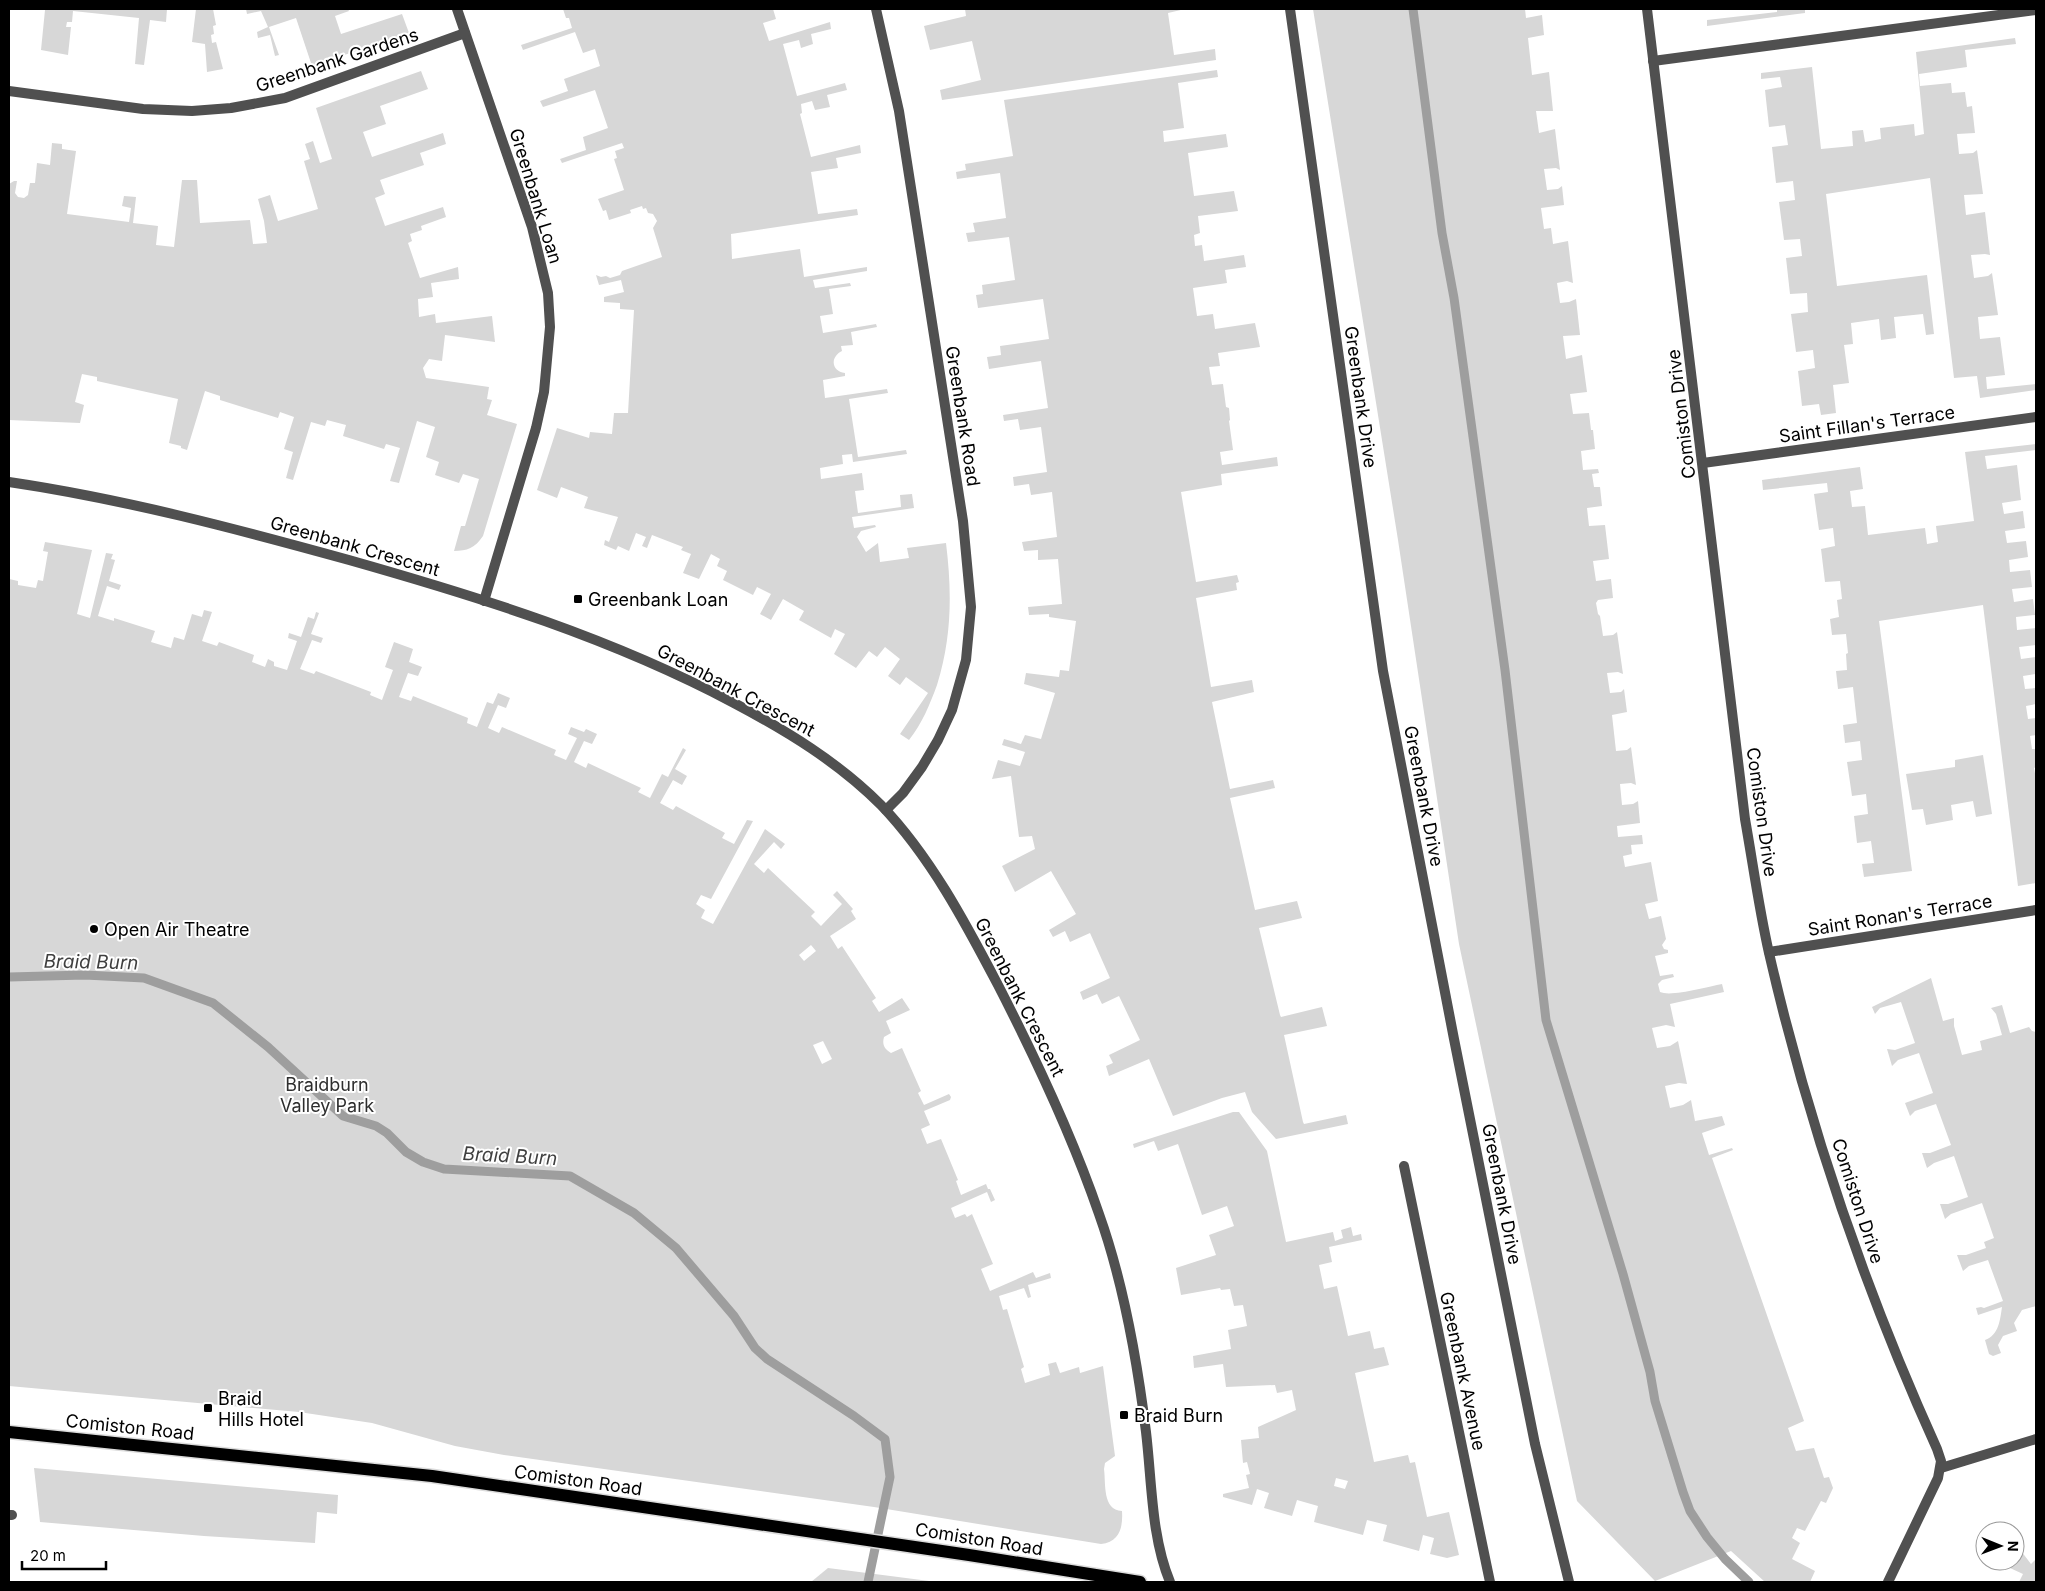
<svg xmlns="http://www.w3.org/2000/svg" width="2045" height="1591" viewBox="0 0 2045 1591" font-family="Inter,sans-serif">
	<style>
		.green { fill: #d7d7d7; fill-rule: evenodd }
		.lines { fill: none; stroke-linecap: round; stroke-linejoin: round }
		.stream { stroke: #9e9e9e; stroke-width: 9 }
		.primary-casing { stroke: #dbdbdb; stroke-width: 15 }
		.minor { stroke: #505050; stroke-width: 10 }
		.tertiary { stroke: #505050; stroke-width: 10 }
		.primary { stroke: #000; stroke-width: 12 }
		.poi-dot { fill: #000; stroke: #fff; stroke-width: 2 }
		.labels { text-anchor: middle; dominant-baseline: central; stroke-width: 4; stroke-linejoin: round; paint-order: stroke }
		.street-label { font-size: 18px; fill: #000; stroke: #fff }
		.poi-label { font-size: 18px; fill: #000; stroke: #fff; text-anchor: start }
		.park-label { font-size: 18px; fill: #2e2e2e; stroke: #fff }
		.water-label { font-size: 19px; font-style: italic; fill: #3f3f3f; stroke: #fff }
	</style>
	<rect width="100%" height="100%" fill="#fff"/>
	<g class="green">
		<polygon points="40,9 167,9 166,22 150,20 144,65 135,64 139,18 73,11 72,22 67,22 66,27 71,27 68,55 41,50 45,10"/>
		<polygon points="196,9 213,9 216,25 213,26 214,34 211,35 212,43 216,42 223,69 207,72 205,44 192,42"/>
		<polygon points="246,9 348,9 349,11 335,16 341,34 402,14 409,33 312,66 296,18 269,27 279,55 275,56 270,35 258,38 257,32 268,27 261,11 247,14"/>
		<path d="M563 9H773L776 19 763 23 769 41 830 22 831 29 811 34 813 44 801 48 799 40 783 44 797 96 845 83 847 90 827 95 830 107 815 110 812 101 801 104 802 113 800 114 811 157 860 145 861 153 836 158 838 168 811 172 818 214 857 209 858 215 731 234 732 259 800 249 804 277 867 267V271L813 280 815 288 850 283 851 286 829 289 833 314 820 316 823 333 876 324 877 327 851 332 853 345 841 346 842 351C830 357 831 371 845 373V376L823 380 825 398 887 389 888 393 849 399 858 457 906 450 907 454 853 462 852 454 842 455 843 464 820 468 821 479 862 473 864 490 855 491 858 513 901 507 900 495 912 494 914 508 852 517 854 528 875 525 876 527 861 531 857 537 866 552 878 543 880 562 909 558 907 548 946 543C952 592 952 637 937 685 930 704 922 724 909 740L900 734 928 693 906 677 900 685 888 676 900 659 885 647 877 657 869 651 856 668 834 654 845 634 835 629 831 638 799 620 804 611 783 599 771 620 760 614 771 594 757 587 753 595 723 580 727 571 717 566 720 559 711 554 699 579 683 573 691 554 681 550 683 547 652 535 647 548 642 546 646 537 636 533 629 551 618 546 616 550 604 545 605 540 609 542 618 517 584 508 588 497 561 487 557 498 537 490 557 428 589 438 590 432 612 434 614 413H628L634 310 620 309V303L604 302V297L624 292 621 280 599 285 596 275 601 277 606 276 610 278 620 275 622 271 662 257 653 228 657 221 653 214 648 213 646 208 643 209 642 206 630 210 631 213 609 220 606 210 603 211 598 199 624 190 614 159 617 158 615 151 624 148 622 143 562 163 560 159 586 150 583 137 608 128 595 90 543 107 540 101 568 91 564 79 600 66 595 49 583 53 575 32 523 50 521 45 572 28 569 18H566Z"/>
		<polygon points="965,9 1185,9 1168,13 1174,55 1215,49 1216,60 942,100 940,90 981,80 972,41 930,50 924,26 966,16"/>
		<path d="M1313 9H1525L1526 18 1542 15 1544 35 1528 38 1532 75 1549 72 1553 111H1536L1539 133 1555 129 1560 170 1556 168 1544 169 1547 190 1558 189 1562 186 1564 205 1541 208 1544 229 1551 228 1553 244 1568 241 1573 283 1567 281 1557 283 1560 303 1569 302 1576 299 1580 335 1563 336 1566 359 1582 355 1587 392 1570 394 1573 414 1589 413 1591 430H1593L1595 449 1581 451 1583 470 1598 469 1599 473 1592 474 1594 487H1600L1602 506 1587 508 1589 526 1605 525 1609 559 1593 561 1596 581 1611 579 1613 598 1598 600 1596 603 1598 614 1600 616 1603 636 1613 635 1617 632 1623 674 1618 672 1607 673 1610 693 1621 692 1624 689 1627 712 1612 715 1616 751 1627 750 1631 747 1636 785 1631 783 1620 784 1622 805 1633 804 1638 801 1640 823 1617 826 1618 837 1642 835 1643 844 1631 845 1632 854 1623 856 1625 867 1651 862 1658 901 1645 904 1649 919 1661 916 1666 939 1662 945 1664 949 1668 950V953L1655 956 1660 976 1673 974 1674 977 1662 980 1658 984 1660 992C1671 997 1707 987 1722 984L1724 992 1670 1004 1675 1027 1666 1025 1652 1028 1657 1048 1670 1046 1678 1041 1687 1084 1679 1083 1665 1086 1670 1108 1683 1105 1691 1100 1695 1121 1722 1116 1725 1125 1702 1133 1709 1155 1732 1148 1733 1150 1712 1158 1804 1421 1788 1428 1796 1451 1814 1448 1824 1478 1829 1477 1833 1488 1826 1503 1821 1501 1805 1531 1797 1528 1792 1538 1800 1543 1792 1559 1815 1571 1810 1582H1765L1731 1551 1655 1581 1577 1501 1459 944 1398 540Z"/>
		<polygon points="1777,9 1805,9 1805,13 1707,26 1707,20 1777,12"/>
		<polygon points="2015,38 2016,44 1965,50 1967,67 1919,74 1920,86 1951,83 1952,93 1965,92 1967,107 1972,106 1975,133 1957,134 1959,154 1973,153 1977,150 1983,194 1964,195 1966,215 1985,212 1990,255 1985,254 1971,255 1974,278 1988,276 1992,273 1998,315 1978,317 1980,339 2000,337 2005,375 1986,377 1987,389 2036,384 2036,390 1980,398 1977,376 1954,378 1930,178 1826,194 1837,286 1927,275 1934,334 1926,335 1923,314 1894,317 1896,338 1881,340 1879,319 1851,323 1853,344 1844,345 1849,383 1833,385 1836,413 1821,415 1819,404 1802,406 1798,371 1815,368 1813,350 1796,352 1791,314 1808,312 1807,293 1790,294 1786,258 1802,256 1800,239 1784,240 1779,202 1795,200 1793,181 1776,183 1772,147 1788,145 1785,125 1769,127 1765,90 1782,87 1780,77 1761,79 1761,73 1812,67 1821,149 1853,146 1852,131 1863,130 1865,142 1881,139 1880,128 1914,124 1915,136 1924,134 1916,52"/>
		<polygon points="1217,70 1218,77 1178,83 1184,128 1163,131 1164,142 1226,134 1228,147 1188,153 1194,196 1234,191 1238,211 1198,216 1200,233 1194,235 1195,246 1202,245 1204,261 1244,255 1246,267 1225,270 1227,283 1193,288 1197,316 1213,314 1215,329 1255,323 1260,347 1218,353 1220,366 1209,367 1212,385 1223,384 1226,407 1229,408 1230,420 1229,421 1233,450 1220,452 1222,465 1277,457 1278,466 1221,474 1222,485 1181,492 1196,582 1237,575 1239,582 1236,583 1237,590 1196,598 1211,687 1252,680 1254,692 1212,702 1230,789 1273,780 1275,788 1230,798 1255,910 1297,901 1302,918 1259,928 1280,1015 1281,1017 1322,1007 1327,1026 1284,1035 1303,1122 1304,1124 1346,1115 1348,1124 1276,1139 1252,1112 1245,1092 1222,1098 1173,1116 1149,1059 1109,1076 1106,1066 1113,1063 1109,1055 1140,1040 1119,996 1102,1004 1097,994 1083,1000 1080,992 1110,978 1090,933 1070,942 1065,931 1053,937 1049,930 1076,914 1051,871 1015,892 1002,866 1035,849 1032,836 1019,837 1011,776 992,779 998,760 1020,766 1025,752 1002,745 1004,739 1021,744 1025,735 1041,739 1055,693 1024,684 1026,673 1059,677 1060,670 1069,671 1076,621 1049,617 1049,614 1029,615 1028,607 1062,604 1058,559 1038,560 1038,550 1024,551 1022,542 1057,537 1052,492 1031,495 1029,484 1014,486 1013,477 1047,472 1041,427 1020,430 1018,419 1004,421 1003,415 1048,408 1041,361 989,369 987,357 1001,355 1000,346 1049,339 1043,299 978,308 976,295 983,294 982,285 1015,280 1009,237 968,242 966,233 975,232 973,223 1006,218 1000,173 957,179 956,172 966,170 965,164 1013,156 1004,100"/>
		<path d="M421 71 428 89 380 106 386 124 363 132 372 157 443 133 446 144 420 153 424 165 380 180 385 194 375 198 385 226 443 207 446 217 421 226 422 230 410 234 412 241 408 243 420 278 458 267 459 279 431 283 433 297 418 299 419 317 435 314 436 323 492 316 495 342 445 335 442 361 429 359 423 368 426 378 489 387 487 399 492 400 487 415 517 424 483 536C475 548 467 551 454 551L461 526H465L479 479 463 474 459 483 435 475 439 462 426 457 435 427 417 421 399 483 390 481 400 448 386 444 384 449 343 436 346 425 327 420 325 426 311 422 293 480 286 478 293 452 284 449 294 417 280 412 278 418 220 400V396L205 391 187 450 181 448V446L169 443 178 399 97 381V377L82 374 75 402 84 405 80 423 9 420V184L14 181H17L15 193 18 197 24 198 28 195 30 183H35L37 163 50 165 52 143 62 144V149L76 151 67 214 129 222 131 208 122 206 124 196 136 197 133 223 158 226 156 245 174 247 182 180H197L200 223 250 220 253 244 267 243 264 221 258 199 270 195 278 221 318 209 304 161 310 159 305 144 313 141 320 163 332 159 316 108Z"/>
		<polygon points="2036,444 2036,450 1985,456 1987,469 2017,465 2021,500 2002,503 2004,514 2023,511 2025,528 2005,531 2007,543 2026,541 2028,557 2009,560 2010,572 2030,570 2032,587 2012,589 2014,602 2033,599 2035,615 2016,617 2017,630 2036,628 2036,645 2019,647 2021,659 2036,657 2036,674 2023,676 2025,689 2036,688 2036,704 2026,706 2028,719 2036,718 2036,735 2030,736 2032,749 2036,749 2036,767 2034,768 2036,779 2036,883 2018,886 1983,605 1879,621 1912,871 1864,877 1862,864 1874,863 1871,841 1857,843 1854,816 1868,814 1866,794 1852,796 1847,762 1862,760 1860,741 1845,743 1843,725 1857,723 1853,687 1838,689 1836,671 1847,670 1846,654 1848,653 1846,634 1832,635 1830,619 1839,617 1837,600 1842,599 1840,581 1825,582 1821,549 1835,546 1833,528 1819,530 1814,494 1828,492 1827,483 1763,490 1762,480 1860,467 1863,489 1850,491 1852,507 1865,506 1868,535 1925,528 1927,544 1938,542 1936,526 1974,521 1965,452"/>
		<path d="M45 542 92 550 77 614 90 618 106 553 113 554 111 559 115 560 109 581 121 585 119 590 107 586 98 616 114 621V618L155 631 151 642 171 648 174 637 184 640 192 614 202 617 204 610 212 612 202 641 217 646 219 642 254 655 252 662 265 667 268 659 274 662V666L287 670 297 641 288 638 289 633 301 637 308 617 314 619 316 612 319 613 311 634 323 638 321 643 312 640 300 669 314 674 316 671 371 692 370 695 382 700 393 670 385 667 394 642 413 649 409 662 422 667 418 676 408 673 399 697 411 701 413 696 468 718 467 723 477 727 487 702 493 704 498 693 510 698 506 708 498 705 488 728 499 733 502 727 556 750 554 755 566 760 577 738 568 734 571 727 584 732 586 729 597 734 592 744 584 741 574 762 586 768 588 763 641 788 638 792 650 798 662 774 668 777 683 748 686 750 675 769 687 776 682 785 673 780 660 803 673 810 676 806 725 833 722 838 734 844 747 820 753 821 711 899 701 895 696 904 705 910 701 918 713 924 765 829 785 844 781 849 774 842 754 864 764 873 768 868 815 912 811 916 821 926 842 904 833 895 837 891 853 909 851 911 856 919 830 936 838 949 842 946 876 998 872 1001 879 1012 902 998 910 1010 886 1021 891 1033 884 1037C882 1044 884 1049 891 1053L902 1048 921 1091 918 1093 924 1105 949 1094 951 1097 950 1100 924 1111 930 1125 921 1129 927 1144 941 1139 958 1180 956 1181 961 1195 986 1184 988 1189H990L995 1200 991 1202 987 1192 951 1208 955 1218 965 1214 967 1217 972 1214 993 1264 981 1269 990 1291 1033 1272 1036 1278 1050 1273 1051 1278 1028 1285 1031 1297 1028 1298 1024 1288 999 1296 1003 1310 1007 1309 1024 1367 1021 1369 1025 1383 1050 1375 1048 1364 1056 1362 1060 1373 1079 1367 1080 1373 1103 1366 1115 1456 1105 1463 1104 1469C1106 1483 1102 1510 1122 1511 1123 1527 1120 1542 1101 1544L874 1507 504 1455 455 1446 372 1423 299 1412 9 1386V579L18 581V585L36 588 38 580 43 581 48 552 43 551ZM811 945 816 951 804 961 799 955ZM823 1041 832 1059 822 1064 813 1045Z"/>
		<polygon points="1983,755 1992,814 1976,817 1973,801 1951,805 1953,820 1926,825 1923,809 1912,810 1906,774 1955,767 1955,760"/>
		<path d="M1931 978 1943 1021 1954 1018V1026L1962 1055 1982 1050 1980 1041 2002 1035 1996 1014 1991 1008 2002 1005 2010 1033 2029 1027 2032 1031 2036 1032V1306L2022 1310 2014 1323 2017 1331 2003 1336 1998 1345 2001 1353 1993 1356 1989 1354 1985 1340C1999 1335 2000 1320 2002 1307L1978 1315 1976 1308 1981 1307 1984 1308 2003 1301 1988 1260 1969 1266 1963 1271 1957 1255H1966L1986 1248 1984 1242 1994 1238 1982 1203 1951 1214 1945 1219 1940 1204H1948L1968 1197 1954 1156 1934 1163 1927 1168 1922 1153H1930L1951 1145 1936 1104 1915 1111 1910 1116 1905 1103 1933 1093 1919 1053 1898 1060 1892 1066 1887 1049 1895 1050 1915 1043 1901 1002 1880 1008 1875 1014 1872 1007Z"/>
		<path d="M1233 1112H1239L1267 1151 1286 1242 1333 1232 1335 1241 1343 1238 1341 1230 1351 1227 1353 1236 1361 1234 1362 1240 1329 1247 1332 1262 1319 1265 1324 1289 1337 1286 1348 1336 1370 1331 1374 1349 1384 1347 1389 1365 1355 1373 1374 1462 1408 1455 1410 1463 1415 1462 1427 1517 1449 1512 1459 1555 1447 1558 1430 1554 1434 1538 1423 1535 1419 1551 1383 1541 1387 1525 1367 1520 1363 1535 1314 1522 1318 1506 1297 1500 1292 1516 1264 1508 1269 1493 1257 1489 1252 1505 1223 1497V1494L1249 1488 1246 1475 1250 1474 1247 1462 1243 1463 1241 1440 1259 1438 1258 1427 1296 1410 1292 1390 1277 1393 1275 1385 1226 1387 1223 1364 1194 1368 1193 1356 1231 1349 1228 1330 1247 1326 1243 1305 1234 1306 1230 1289 1221 1290 1220 1288 1181 1295 1176 1268 1216 1255 1209 1235 1234 1226 1227 1206 1202 1215 1178 1144 1158 1151 1154 1141 1134 1148 1133 1144ZM1336 1478 1348 1481 1345 1489 1334 1486Z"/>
		<polygon points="34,1468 338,1495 337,1514 317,1512 315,1543 204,1536 40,1522"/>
		<polygon points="2018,1547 2031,1564 2036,1559 2036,1582 2019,1582 2023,1574 2010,1568 2003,1568 2007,1561 2015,1561 2015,1550"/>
		<polygon points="828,1568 937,1582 811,1582"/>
	</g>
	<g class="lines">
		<g class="stream">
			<polyline points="1413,9 1442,233 1454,298 1505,670 1546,1020 1623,1274 1650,1372 1655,1401 1683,1492 1690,1511 1707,1537 1725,1559 1749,1582"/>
			<polyline points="9,977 85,975 144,978 213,1003 268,1047 343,1116 376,1126 387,1133 406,1152 423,1162 444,1169 570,1176 634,1213 676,1248 734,1316 755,1348 767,1359 854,1416 885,1439 890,1477 868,1582"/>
		</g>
		<g class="primary-casing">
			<polyline id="primary" points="9,1432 432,1476 969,1555 1140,1582"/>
		</g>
		<g class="minor">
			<polyline points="457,9 532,227 548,293 550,327 544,392 536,428 484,601"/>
			<polyline points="876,9 899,111 963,521 971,607 966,660 952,710 938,740 922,767 903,793 886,810"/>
			<path d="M1647 9 1745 819C1753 864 1759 909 1769 953 1808 1123 1865 1290 1937 1449L1941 1461 1938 1478 1888 1582"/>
			<polyline points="1653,61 2036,10"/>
			<polyline points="9,91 143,109 192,111 231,108 285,98 465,33"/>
			<polyline points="1703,463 2036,417"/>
			<polyline points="1769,952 2036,910"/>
			<polyline points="1404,1166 1490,1582"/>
			<polyline points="1941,1468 2036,1439"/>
			<polyline points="9,1515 12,1515"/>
		</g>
		<g class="tertiary">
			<polyline points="1290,9 1383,671 1454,1039 1535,1444 1569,1582"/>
			<path d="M9 482C124 499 237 529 349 560 483 598 611 638 734 703 787 731 838 762 881 805 930 856 965 922 998 985 1036 1059 1072 1135 1099 1214 1124 1284 1137 1359 1146 1432 1152 1482 1151 1536 1170 1582"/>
		</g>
		<use href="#primary" class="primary"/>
	</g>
	<g class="poi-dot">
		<rect x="573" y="594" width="10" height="10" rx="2.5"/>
		<circle cx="94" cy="929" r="5"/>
		<rect x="203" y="1403" width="10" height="10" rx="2.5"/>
		<rect x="1119" y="1410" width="10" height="10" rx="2.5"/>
	</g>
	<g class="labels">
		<g class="street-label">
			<text transform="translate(337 60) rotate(-18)">Greenbank Gardens</text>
			<text transform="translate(536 196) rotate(73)">Greenbank Loan</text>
			<text transform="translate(1361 397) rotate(82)">Greenbank Drive</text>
			<text transform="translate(1681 414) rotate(-97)">Comiston Drive</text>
			<text transform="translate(963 416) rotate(81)">Greenbank Road</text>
			<text transform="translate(1867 424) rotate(-8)">Saint Fillan's Terrace</text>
			<text transform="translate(355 546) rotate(16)">Greenbank Crescent</text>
			<text transform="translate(736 690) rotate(28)">Greenbank Crescent</text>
			<text transform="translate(1424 796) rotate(79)">Greenbank Drive</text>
			<text transform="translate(1762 812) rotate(82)">Comiston Drive</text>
			<text transform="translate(1900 915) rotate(-9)">Saint Ronan's Terrace</text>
			<text transform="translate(1020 997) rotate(63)">Greenbank Crescent</text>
			<text transform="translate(1502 1194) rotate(79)">Greenbank Drive</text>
			<text transform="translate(1858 1201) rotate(72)">Comiston Drive</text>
			<text transform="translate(1463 1371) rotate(78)">Greenbank Avenue</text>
			<text transform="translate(130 1427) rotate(6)">Comiston Road</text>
			<text transform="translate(578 1480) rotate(8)">Comiston Road</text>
			<text transform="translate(979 1539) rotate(9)">Comiston Road</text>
		</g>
		<g class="poi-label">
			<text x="588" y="599">Greenbank Loan</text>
			<text x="104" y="929">Open Air Theatre</text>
			<text x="218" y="1398">Braid<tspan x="218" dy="21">Hills Hotel</tspan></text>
			<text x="1134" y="1415">Braid Burn</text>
		</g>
		<g class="park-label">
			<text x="327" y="1084">Braidburn<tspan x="327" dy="21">Valley Park</tspan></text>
		</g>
		<g class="water-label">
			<text transform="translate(91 962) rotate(1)">Braid Burn</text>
			<text transform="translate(510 1156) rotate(3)">Braid Burn</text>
		</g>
	</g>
	<rect width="2045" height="1591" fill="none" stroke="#000000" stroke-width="20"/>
	<g transform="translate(2000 1546) rotate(91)"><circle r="24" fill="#ffffff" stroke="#999999"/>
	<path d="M0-4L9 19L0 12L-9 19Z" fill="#000000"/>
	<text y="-8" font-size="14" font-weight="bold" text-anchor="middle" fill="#000000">N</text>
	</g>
	<path d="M22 1561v8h84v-8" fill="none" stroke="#000000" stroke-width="2.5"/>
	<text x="30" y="1561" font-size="15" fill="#000000" stroke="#ffffff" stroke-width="4" paint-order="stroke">20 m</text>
</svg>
